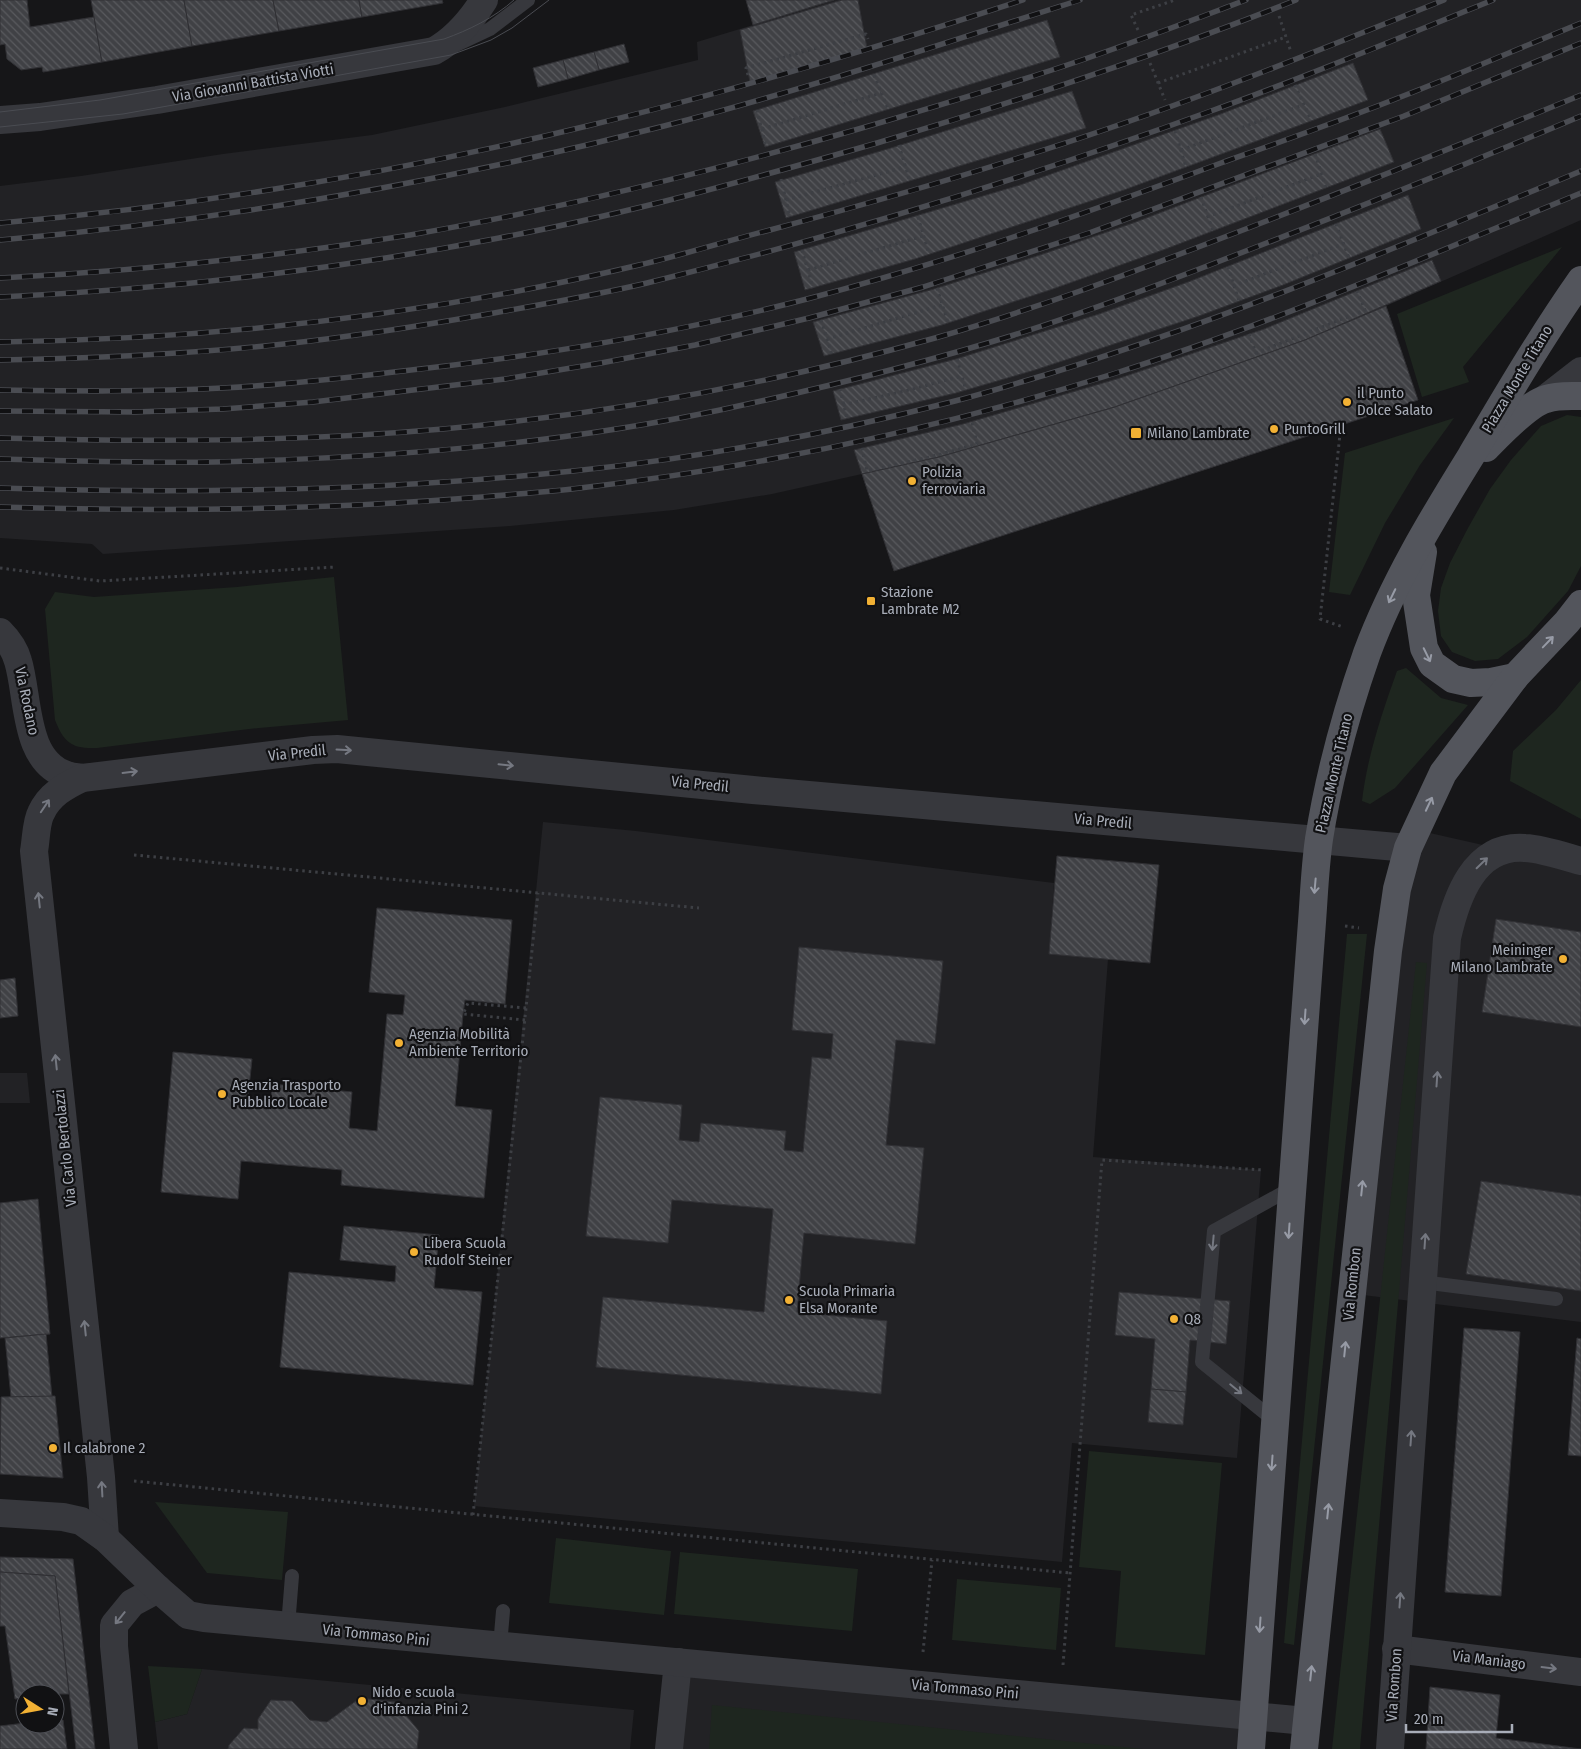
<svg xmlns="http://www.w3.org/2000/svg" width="1581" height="1749" viewBox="0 0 1581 1749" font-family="'Fira Sans Condensed',sans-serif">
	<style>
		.built { fill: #222225 }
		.green { fill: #1e261f }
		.building { fill: url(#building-back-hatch); stroke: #303034 }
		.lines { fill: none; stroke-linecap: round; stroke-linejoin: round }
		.path { stroke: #3d3f44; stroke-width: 3; stroke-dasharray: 2.5 4; stroke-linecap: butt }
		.service { stroke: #37383d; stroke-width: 14 }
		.minor { stroke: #37383d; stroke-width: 28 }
		.tertiary { stroke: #37383d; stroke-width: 28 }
		.primary { stroke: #53555c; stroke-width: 28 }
		.tram { stroke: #4a4c52; stroke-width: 1 }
		.rail-casing { stroke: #4a4c52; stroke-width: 5.5 }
		.rail { stroke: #111113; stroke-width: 4; stroke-dasharray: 11; stroke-linecap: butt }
		.oneway { stroke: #979ba6 }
		.oneway2 { stroke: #757881 }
		.poi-dot { fill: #f2b134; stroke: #111113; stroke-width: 2 }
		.labels { text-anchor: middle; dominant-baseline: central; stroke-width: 4.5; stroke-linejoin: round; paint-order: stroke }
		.street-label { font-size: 15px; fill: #a8adb8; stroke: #111113 }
		.poi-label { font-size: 15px; fill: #a8adb8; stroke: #111113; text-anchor: start }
	</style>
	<defs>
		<pattern id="building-back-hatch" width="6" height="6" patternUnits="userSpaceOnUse" patternTransform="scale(1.25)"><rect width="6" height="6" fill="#404145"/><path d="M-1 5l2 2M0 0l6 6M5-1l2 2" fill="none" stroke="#595a5e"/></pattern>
	</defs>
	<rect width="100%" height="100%" fill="#161618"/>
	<g class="built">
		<polygon points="746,0 1581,0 1581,220 1386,306 1418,400 894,571 862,474 772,494 674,510 510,526 103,554 92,544 0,538 0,186 81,176 223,154 372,135 505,107 698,60 697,42 753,25"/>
		<polygon points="543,822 636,831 1054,883 1049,954 1108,959 1093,1157 1261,1170 1237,1458 1072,1443 1062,1562 474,1506"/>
		<polygon points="1421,831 1581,867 1581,1322 1363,1295 1393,952"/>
		<polygon points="0,1073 27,1073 30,1103 0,1103"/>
		<polygon points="202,1669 634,1710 630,1749 158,1749 155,1722 187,1714"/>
		<polygon points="685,1670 1241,1725 1240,1749 679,1749"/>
	</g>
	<g class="green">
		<polygon points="1562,247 1463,367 1469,382 1422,397 1397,314"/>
		<polygon points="1567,415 1581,417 1581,566 1568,591 1527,637 1498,659 1475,661 1452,652 1441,636 1438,611 1441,588 1450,563 1468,528 1490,489 1511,460 1541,426"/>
		<polygon points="1454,418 1420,465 1385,523 1350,595 1329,592 1345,453"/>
		<path d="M334 577 348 720 249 729 97 748C72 749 64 743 55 720L45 609 55 592 94 597 237 587Z"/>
		<path d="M1406 668 1441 698 1468 705 1395 788 1370 804 1362 801C1367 757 1382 713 1397 671Z"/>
		<polygon points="1581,680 1581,819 1510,781 1513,751 1556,710"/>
		<polygon points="1347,934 1367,934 1294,1645 1284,1643"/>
		<polygon points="1416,962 1427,963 1360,1749 1332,1749"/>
		<polygon points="1089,1451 1222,1463 1205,1655 1115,1647 1121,1571 1079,1567"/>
		<polygon points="155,1502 288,1512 282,1580 207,1573"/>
		<polygon points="556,1538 671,1551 664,1615 549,1603"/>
		<polygon points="680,1552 858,1569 852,1631 674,1614"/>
		<polygon points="957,1579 1061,1588 1056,1650 952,1640"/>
		<polygon points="148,1666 202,1669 187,1714 155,1722"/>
		<polygon points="712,1705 1143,1749 709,1749"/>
	</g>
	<g class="building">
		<polygon points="0,0 27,0 30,27 94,17 102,62 43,72 42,67 21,70 7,59 5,44 0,45"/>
		<polygon points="91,0 184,0 192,46 102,62"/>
		<polygon points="184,0 273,0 279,31 192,46"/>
		<polygon points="273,0 359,0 362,17 279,31"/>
		<polygon points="359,0 442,0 443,3 362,17"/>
		<polygon points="746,0 834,0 753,25"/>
		<polygon points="842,0 858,0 867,48 750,82 740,30"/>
		<polygon points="1047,20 1060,57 765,147 753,111"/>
		<polygon points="624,44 629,62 599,70 594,52"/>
		<polygon points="594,52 599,70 568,79 563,60"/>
		<polygon points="563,60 568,79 538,87 533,68"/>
		<polygon points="1353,63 1368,100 1124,190 915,259 805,290 794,252 1020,185 1218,115"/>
		<polygon points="1072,91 1086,128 786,218 775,182 891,148"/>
		<polygon points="1380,129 1394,162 1163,250 1050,290 942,325 824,356 813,322 934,289 1040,255 1133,223"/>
		<polygon points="1408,195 1421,229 1283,285 1199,316 1035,370 956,393 841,420 833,391 956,359 1099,314 1188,282"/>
		<polygon points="1432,260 1441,281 1305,340 1115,407 939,457 862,474 854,450 963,424 1120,378 1264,329"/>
		<polygon points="1386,306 1418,400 894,571 862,474 939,457 1115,407 1305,340"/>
		<polygon points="1057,856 1159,865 1150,963 1049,954"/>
		<polygon points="377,908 512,920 505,1004 465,1000 463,1014 455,1106 492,1110 484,1198 341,1185 342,1170 241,1161 238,1199 161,1192 173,1052 252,1059 248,1097 271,1099 272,1084 352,1092 349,1128 377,1131 387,1014 403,1015 405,995 369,992"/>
		<polygon points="1496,919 1581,932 1581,1027 1482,1012"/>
		<polygon points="799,947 943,961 935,1044 896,1040 886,1145 924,1148 915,1244 804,1233 797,1312 887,1321 881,1394 596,1367 603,1297 764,1312 773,1209 672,1200 668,1243 586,1236 600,1097 682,1105 679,1140 699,1142 701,1123 786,1131 784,1150 803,1152 812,1057 831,1059 833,1034 792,1030"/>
		<polygon points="15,978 18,1016 0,1018 0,980"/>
		<polygon points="1481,1181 1581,1196 1581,1291 1466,1274"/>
		<polygon points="38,1199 50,1334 0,1338 0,1203"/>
		<polygon points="344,1226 439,1235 434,1288 482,1292 473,1385 280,1367 289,1272 395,1282 396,1266 340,1260"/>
		<polygon points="1119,1292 1230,1301 1226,1344 1190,1340 1186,1392 1151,1389 1155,1339 1115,1335"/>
		<polygon points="1464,1328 1520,1332 1501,1596 1445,1592"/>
		<polygon points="46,1334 52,1397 11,1397 5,1338"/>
		<polygon points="1577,1338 1581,1339 1581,1456 1568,1455"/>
		<polygon points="1151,1389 1186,1392 1183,1425 1148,1422"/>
		<polygon points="55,1396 63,1478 0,1474 1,1397"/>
		<polygon points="0,1557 73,1559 95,1749 76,1749 55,1576 0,1572"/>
		<polygon points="0,1572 55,1576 69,1694 25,1694 25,1698 15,1699 5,1626 0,1626"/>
		<polygon points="1430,1687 1500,1695 1496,1738 1581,1749 1426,1749"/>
		<polygon points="360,1698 395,1702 419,1731 417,1749 228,1749 229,1745 244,1728 258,1729 258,1719 271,1700 292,1701 310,1720 327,1722"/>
		<polygon points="55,1720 63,1720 67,1749 0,1749 0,1726 25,1723 55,1724"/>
	</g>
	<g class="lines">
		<g class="path">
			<polyline points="1279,16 1291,52"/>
			<polyline points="1138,30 1131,15 1175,0"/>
			<polyline points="1150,63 1165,100"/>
			<polyline points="748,75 746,68 866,34 868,39"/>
			<polyline points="874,75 888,109"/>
			<polyline points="1158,83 1286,37"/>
			<polyline points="1295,85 1311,120"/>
			<polyline points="757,110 766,147"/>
			<polyline points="762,129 881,93"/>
			<polyline points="1175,131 1186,167"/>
			<polyline points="899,145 910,182"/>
			<polyline points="1181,150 1303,105"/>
			<polyline points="1315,154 1326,188"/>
			<polyline points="781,179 790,217"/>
			<polyline points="1201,197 1213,231"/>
			<polyline points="786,200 905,167"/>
			<polyline points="918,217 929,254"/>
			<polyline points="1207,217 1321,174"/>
			<polyline points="1336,224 1349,258"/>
			<polyline points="802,250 813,288"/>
			<polyline points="1228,267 1239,301"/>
			<polyline points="808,270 923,236"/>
			<polyline points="1233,286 1343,244"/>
			<polyline points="937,288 948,323"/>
			<polyline points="821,320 832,355"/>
			<polyline points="1249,334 1256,353 1365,310 1357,291"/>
			<polyline points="827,339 942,305"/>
			<polyline points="957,359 966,390"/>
			<polyline points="840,389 847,419"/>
			<polyline points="843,405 909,390 962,376"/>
			<polyline points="1341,425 1320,619 1343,627"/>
			<polyline points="862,448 867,471 930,457 977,444 972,422"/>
			<polyline points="935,473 941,471"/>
			<polyline points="0,568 100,581 335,567"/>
			<polyline points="134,855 699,908"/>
			<polyline points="1345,926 1359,928"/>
			<polyline points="525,1020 463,1014 468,1003 526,1008"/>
			<polyline points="134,1481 1070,1573"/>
			<polyline points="473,1515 538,893"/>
			<polyline points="923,1652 932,1560"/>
			<polyline points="1063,1665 1102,1160 1263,1170"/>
		</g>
		<g class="service">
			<polyline points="454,46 490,29 528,0"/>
			<polyline points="1422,1282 1556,1299"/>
			<polyline points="1275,1421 1202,1362 1214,1231 1292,1188"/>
			<polyline points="288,1626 292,1576"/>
			<polyline points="500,1646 503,1611"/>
		</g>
		<g class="minor">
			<path d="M0 120 40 117 157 100 434 51C454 40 472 19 484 0"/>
			<path d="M0 632C8 640 15 650 18 661 29 697 23 761 67 775 72 777 77 777 82 778"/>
			<path d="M105 1538 101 1477 34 851C36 841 36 822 41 813 49 795 65 786 82 778L313 750 337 749 753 790 1408 848"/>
			<polyline points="1396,1649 1581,1672"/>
			<polyline points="124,1749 114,1646 114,1625 132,1603 158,1589"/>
			<polyline points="669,1749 678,1662"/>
			<path d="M1390 1749 1447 938C1456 898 1474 844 1525 848 1543 849 1563 856 1581 861"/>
		</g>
		<g class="tertiary">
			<polyline points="1545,399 1581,371"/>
			<polyline points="0,1513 63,1517 81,1521 105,1538 158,1589 188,1615 204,1618 1306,1721"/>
		</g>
		<g class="primary">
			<path d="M1486 448C1500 434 1528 404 1546 399 1557 395 1570 396 1581 396"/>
			<polyline points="1423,552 1416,595 1424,648 1432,664 1453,679 1471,683 1491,682 1515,677"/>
			<path d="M1251 1749 1312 922C1314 895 1315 867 1319 839 1329 776 1346 713 1367 653 1393 583 1432 519 1471 456 1506 397 1541 337 1581 280"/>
			<polyline points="1304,1749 1388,951 1397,889 1408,848 1443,773 1515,677 1567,622 1581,604"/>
		</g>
		<g class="tram">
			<path d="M0 112 100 100 444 39C469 30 494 18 514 0"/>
			<polyline points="0,127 123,114 451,55 491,40 512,28 549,0"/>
		</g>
		<g class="rail-casing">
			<g id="rail">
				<path d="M0 223C198 206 394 173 587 126 734 91 879 47 1023 0"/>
				<path d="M0 240C224 220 446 182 664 126 804 90 942 44 1080 0"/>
				<path d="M0 278C137 271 274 257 410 235 561 209 708 172 855 130 921 111 987 91 1052 70 1117 49 1182 24 1246 0"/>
				<path d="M0 297C168 289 335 270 499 238 627 214 752 179 877 143 1019 101 1158 55 1296 0"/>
				<path d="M0 342C214 339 431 315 639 265 683 255 726 241 770 230 852 208 934 185 1015 159 1161 114 1303 57 1444 0"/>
				<path d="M0 360C119 358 238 352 356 335 402 329 448 321 494 313 545 304 596 295 647 283 838 236 1026 178 1211 111 1306 77 1399 38 1493 0"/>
				<path d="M0 390C74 391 148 392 222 388 280 385 337 379 394 372 533 357 672 334 807 299 948 262 1084 214 1221 163 1280 142 1340 121 1398 98 1460 74 1520 48 1581 23"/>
				<polyline points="0,411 134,412 223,409 313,402 505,379 601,363 695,345 809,318 923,287 1089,233 1404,116 1581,43"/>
				<path d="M0 438C148 442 296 442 443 429 609 414 775 383 935 338 1033 310 1128 274 1222 238 1343 192 1462 144 1581 95"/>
				<path d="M0 459C71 461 142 463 214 462 383 458 554 445 720 410 819 389 917 365 1014 335 1090 311 1164 283 1238 254 1353 210 1467 164 1581 116"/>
				<path d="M0 488C191 494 382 491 573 471 700 458 827 434 951 402 983 394 1014 384 1045 375 1229 319 1404 244 1581 171"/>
				<path d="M0 507C161 512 322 510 482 497 515 494 548 492 580 488 762 467 941 428 1116 373 1274 323 1427 256 1581 193"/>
			</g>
		</g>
		<use href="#rail" class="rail"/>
	</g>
	<defs><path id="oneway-shaft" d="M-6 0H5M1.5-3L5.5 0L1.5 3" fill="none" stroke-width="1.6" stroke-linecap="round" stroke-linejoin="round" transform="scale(1.25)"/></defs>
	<g class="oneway">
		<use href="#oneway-shaft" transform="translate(1392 596) rotate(116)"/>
		<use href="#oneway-shaft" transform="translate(1548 642) rotate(-46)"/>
		<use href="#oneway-shaft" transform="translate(1427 655) rotate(64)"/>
		<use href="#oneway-shaft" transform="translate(1429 804) rotate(-65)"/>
		<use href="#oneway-shaft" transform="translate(1315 886) rotate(95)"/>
		<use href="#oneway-shaft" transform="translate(1305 1017) rotate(94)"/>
		<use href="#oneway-shaft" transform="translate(1362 1188) rotate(-84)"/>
		<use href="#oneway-shaft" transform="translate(1289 1231) rotate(94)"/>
		<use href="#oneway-shaft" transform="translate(1345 1349) rotate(-84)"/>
		<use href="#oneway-shaft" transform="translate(1272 1463) rotate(94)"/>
		<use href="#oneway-shaft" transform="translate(1328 1511) rotate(-84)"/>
		<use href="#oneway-shaft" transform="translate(1260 1625) rotate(94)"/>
		<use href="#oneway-shaft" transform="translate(1311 1673) rotate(-84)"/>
	</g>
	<g class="oneway2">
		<use href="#oneway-shaft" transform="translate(344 750) rotate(3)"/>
		<use href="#oneway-shaft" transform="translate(506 765) rotate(6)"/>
		<use href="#oneway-shaft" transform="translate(130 772) rotate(-7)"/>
		<use href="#oneway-shaft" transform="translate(45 806) rotate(-56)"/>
		<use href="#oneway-shaft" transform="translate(1482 863) rotate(-44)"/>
		<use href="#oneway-shaft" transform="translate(39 900) rotate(-96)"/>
		<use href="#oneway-shaft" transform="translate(56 1062) rotate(-96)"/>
		<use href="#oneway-shaft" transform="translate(1437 1079) rotate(-86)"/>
		<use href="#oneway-shaft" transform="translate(1425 1241) rotate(-86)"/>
		<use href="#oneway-shaft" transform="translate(1213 1243) rotate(95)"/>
		<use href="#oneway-shaft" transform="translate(85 1328) rotate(-96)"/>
		<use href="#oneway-shaft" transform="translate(1236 1389) rotate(39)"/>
		<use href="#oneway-shaft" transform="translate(1411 1438) rotate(-86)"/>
		<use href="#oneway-shaft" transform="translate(102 1489) rotate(-93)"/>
		<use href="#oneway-shaft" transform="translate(1400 1600) rotate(-86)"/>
		<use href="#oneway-shaft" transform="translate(120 1618) rotate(129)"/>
		<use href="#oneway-shaft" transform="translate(1549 1668) rotate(7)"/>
	</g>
	<g class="poi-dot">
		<circle cx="1347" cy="402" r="5"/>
		<circle cx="1274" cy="429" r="5"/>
		<rect x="1130" y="427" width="12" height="12" rx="2.5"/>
		<circle cx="912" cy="481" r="5"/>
		<rect x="866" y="596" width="10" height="10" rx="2.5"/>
		<circle cx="1563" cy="959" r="5"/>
		<circle cx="399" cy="1043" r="5"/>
		<circle cx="222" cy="1094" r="5"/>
		<circle cx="414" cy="1252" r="5"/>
		<circle cx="789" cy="1300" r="5"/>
		<circle cx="1174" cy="1319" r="5"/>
		<circle cx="53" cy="1448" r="5"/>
		<circle cx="362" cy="1701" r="5"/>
	</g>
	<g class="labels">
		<g class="street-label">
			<text transform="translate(253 83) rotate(-10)">Via Giovanni Battista Viotti</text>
			<text transform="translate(1517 379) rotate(-59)">Piazza Monte Titano</text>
			<text transform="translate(27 701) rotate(78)">Via Rodano</text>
			<text transform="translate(297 753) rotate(-6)">Via Predil</text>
			<text transform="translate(1334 773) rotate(-77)">Piazza Monte Titano</text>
			<text transform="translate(700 784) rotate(6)">Via Predil</text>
			<text transform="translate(1103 821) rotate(5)">Via Predil</text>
			<text transform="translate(65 1148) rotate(-96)">Via Carlo Bertolazzi</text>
			<text transform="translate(1352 1284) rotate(-84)">Via Rombon</text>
			<text transform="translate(376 1635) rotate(6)">Via Tommaso Pini</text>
			<text transform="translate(1489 1660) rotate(7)">Via Maniago</text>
			<text transform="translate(1394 1685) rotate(-86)">Via Rombon</text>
			<text transform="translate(965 1689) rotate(5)">Via Tommaso Pini</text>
		</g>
		<g class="poi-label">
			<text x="1357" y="393">il Punto<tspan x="1357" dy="17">Dolce Salato</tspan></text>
			<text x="1284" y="429">PuntoGrill</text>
			<text x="1147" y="433">Milano Lambrate</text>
			<text x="922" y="472">Polizia<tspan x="922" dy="17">ferroviaria</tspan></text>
			<text x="881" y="592">Stazione<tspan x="881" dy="17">Lambrate M2</tspan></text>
			<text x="1553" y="950" text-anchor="end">Meininger<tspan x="1553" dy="17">Milano Lambrate</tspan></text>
			<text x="409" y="1034">Agenzia Mobilità<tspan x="409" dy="17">Ambiente Territorio</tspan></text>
			<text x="232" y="1085">Agenzia Trasporto<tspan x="232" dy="17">Pubblico Locale</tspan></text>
			<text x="424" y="1243">Libera Scuola<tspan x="424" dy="17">Rudolf Steiner</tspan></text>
			<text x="799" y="1291">Scuola Primaria<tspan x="799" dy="17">Elsa Morante</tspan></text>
			<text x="1184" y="1319">Q8</text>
			<text x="63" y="1448">Il calabrone 2</text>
			<text x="372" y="1692">Nido e scuola<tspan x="372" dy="17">d'infanzia Pini 2</tspan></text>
		</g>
	</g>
	<g transform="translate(40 1709) rotate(101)"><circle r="24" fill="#111113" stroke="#4d4f55"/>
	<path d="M0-4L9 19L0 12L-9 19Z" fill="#f2b134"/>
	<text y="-8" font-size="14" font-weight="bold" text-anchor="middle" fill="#a8adb8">N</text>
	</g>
	<path d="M1406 1724v8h106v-8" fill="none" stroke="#a8adb8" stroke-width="2.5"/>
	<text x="1414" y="1724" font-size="15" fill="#a8adb8" stroke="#111113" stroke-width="4" paint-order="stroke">20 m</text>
</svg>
